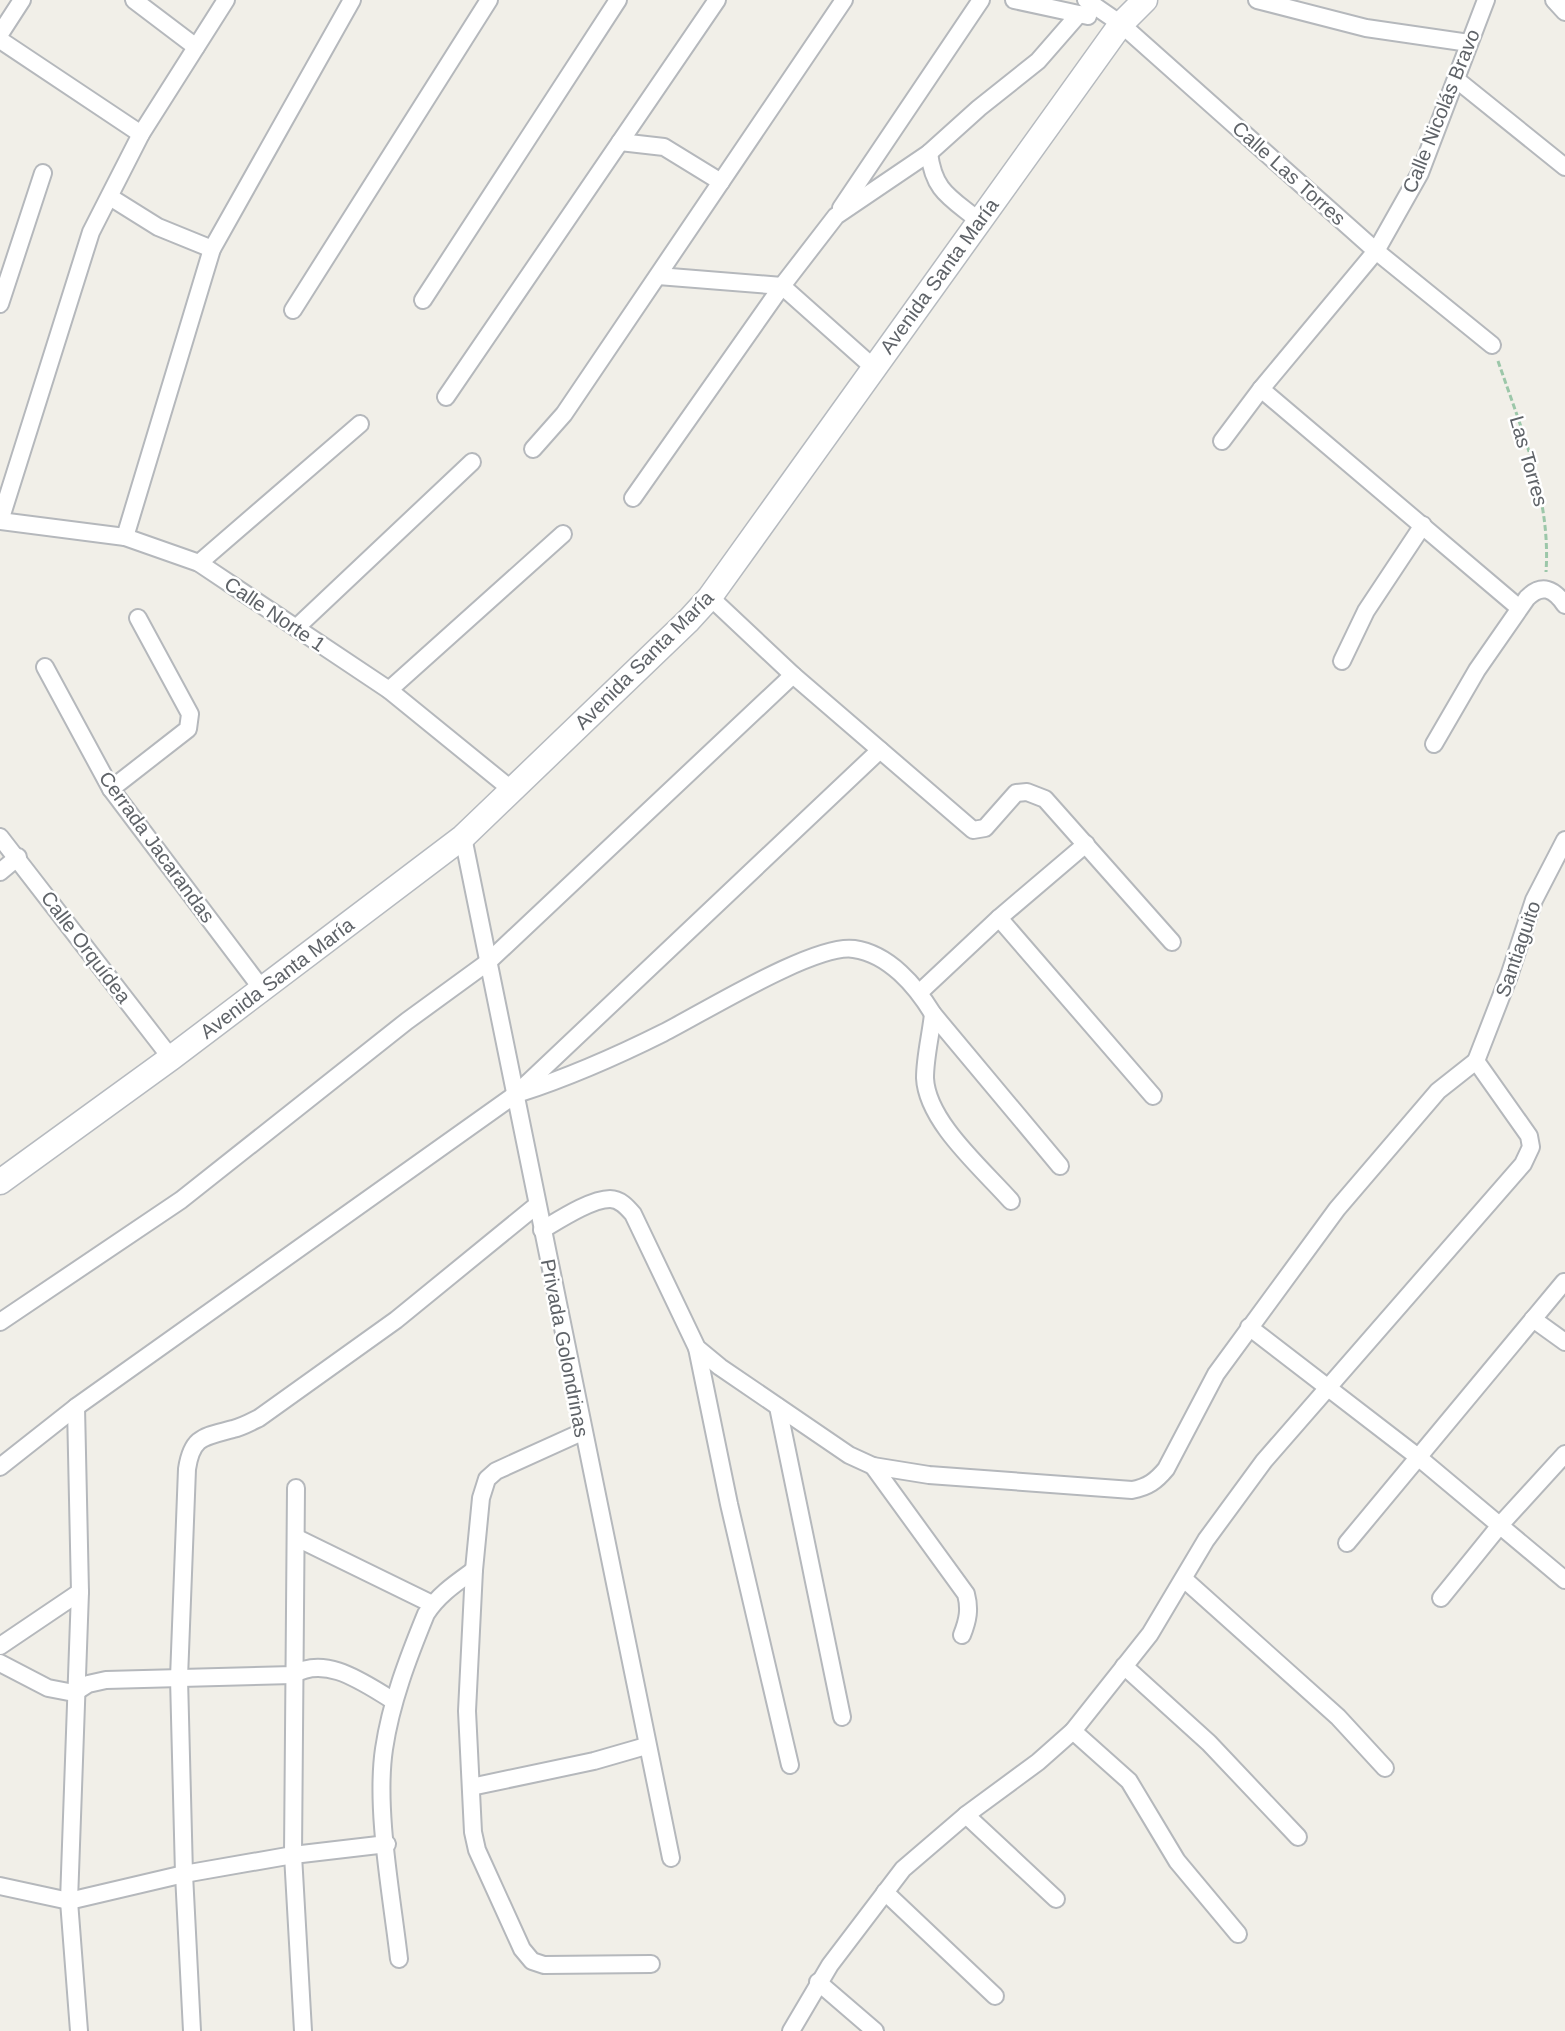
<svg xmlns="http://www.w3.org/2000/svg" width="1565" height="2031" viewBox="0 0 1565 2031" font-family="Helvetica,sans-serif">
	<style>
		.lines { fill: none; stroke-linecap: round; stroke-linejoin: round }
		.minor-casing { stroke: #b5b8bc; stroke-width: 20 }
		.secondary-casing { stroke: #b6babf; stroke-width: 27 }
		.path { stroke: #9cc7a9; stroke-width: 3; stroke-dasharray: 6 3; stroke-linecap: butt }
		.minor { stroke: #fff; stroke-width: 16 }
		.secondary { stroke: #fff; stroke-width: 24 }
		.labels { text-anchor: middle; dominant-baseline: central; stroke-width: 5; stroke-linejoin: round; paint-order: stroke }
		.street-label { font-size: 20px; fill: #5f6368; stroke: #fff }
	</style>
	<rect width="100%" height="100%" fill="#f1efe8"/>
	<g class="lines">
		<g class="minor-casing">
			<g id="minor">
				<polyline points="134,0 196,47"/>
				<polyline points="1014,0 1088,16"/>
				<polyline points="1086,0 1121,24 1376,251 1492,345"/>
				<polyline points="1257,0 1366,28 1469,43"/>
				<polyline points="1554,0 1565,12"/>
				<polyline points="0,34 22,0"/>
				<polyline points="0,40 141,134"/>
				<polyline points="1457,80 1565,167"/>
				<polyline points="620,142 664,147 721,182"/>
				<path d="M929 153C934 192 950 197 979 221"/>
				<polyline points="110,197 158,227 212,249"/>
				<polyline points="841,208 981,0"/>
				<polyline points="658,276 782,286 873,367"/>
				<polyline points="423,300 618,0"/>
				<polyline points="0,304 43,173"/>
				<polyline points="293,310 489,0"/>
				<polyline points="1261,389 1518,607"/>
				<polyline points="446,397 717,0"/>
				<polyline points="1222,441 1261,389 1376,251 1420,173 1486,0"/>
				<polyline points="533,449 564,414 844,0"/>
				<polyline points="633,498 782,286 836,216 929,153 979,108 1038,61 1079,14"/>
				<polyline points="0,521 125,537 199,563 389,690 512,790"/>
				<polyline points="0,521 91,232 141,134 226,0"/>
				<polyline points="125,537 212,249 352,0"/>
				<polyline points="199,563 360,424"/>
				<polyline points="710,597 793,675 973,830 985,828 1016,793 1027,792 1045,799 1172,942"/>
				<polyline points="296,628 472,462"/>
				<polyline points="1342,661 1366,611 1423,525"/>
				<polyline points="45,667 111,789 262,989"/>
				<polyline points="389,690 563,534"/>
				<path d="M1434 744 1477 670 1527 598C1542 583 1554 589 1565 605"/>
				<polyline points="111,789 188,729 190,714 138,618"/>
				<polyline points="0,837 171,1058"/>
				<polyline points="463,837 671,1858"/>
				<polyline points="0,872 18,857"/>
				<polyline points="999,918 1153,1096"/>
				<polyline points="920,992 999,918 1086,844"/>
				<path d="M933 1014C931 1034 925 1057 925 1078 927 1122 983 1169 1011 1201"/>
				<polyline points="1476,1061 1509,976 1534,900 1565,840"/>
				<path d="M520 1093C569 1077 617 1056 663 1033 703 1013 815 943 854 949 889 954 916 986 933 1014L1060 1166"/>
				<path d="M542 1230C559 1220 591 1199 610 1199 620 1199 627 1207 633 1214L697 1348 720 1367 849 1455 873 1466 929 1475 1132 1490C1148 1487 1156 1481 1166 1469L1216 1374 1337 1209 1438 1091 1476 1061"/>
				<polyline points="1533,1319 1565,1342"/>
				<polyline points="0,1322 181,1200 407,1021 488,962 793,675"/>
				<polyline points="1249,1327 1418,1457 1565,1580"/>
				<polyline points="697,1348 729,1504 790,1765"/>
				<polyline points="76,1407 80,1592 69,1901 79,2031"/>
				<polyline points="778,1407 842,1717"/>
				<polyline points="582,1432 496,1471 487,1479 481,1498 474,1570 467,1711 473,1832 477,1850 522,1949 532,1961 544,1965 651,1964"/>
				<path d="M873 1466 966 1594C970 1609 968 1620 962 1635"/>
				<polyline points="0,1467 76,1407 516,1094 880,750"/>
				<polyline points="296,1488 293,1855 303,2031"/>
				<polyline points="297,1538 432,1604"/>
				<polyline points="1347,1543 1564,1282"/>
				<polyline points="1184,1579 1338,1717 1385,1768"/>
				<polyline points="1441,1598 1501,1524 1565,1454"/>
				<polyline points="0,1646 80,1592"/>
				<path d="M0 1663 48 1688 74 1693 88 1684 106 1680 293 1675C326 1654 365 1684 394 1701"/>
				<polyline points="1124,1666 1209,1743 1298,1837"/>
				<polyline points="1073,1731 1129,1781 1177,1861 1238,1934"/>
				<polyline points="471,1787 594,1761 646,1746"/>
				<polyline points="966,1815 1056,1899"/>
				<polyline points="0,1886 69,1901 184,1874 293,1855 387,1844"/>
				<polyline points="885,1892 995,1996"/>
				<path d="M399 1959C392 1897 375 1810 384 1749 391 1702 408 1658 426 1614 438 1595 456 1583 474 1570"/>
				<polyline points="818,1982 875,2031"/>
				<path d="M192 2031 184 1874 179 1678 187 1469C192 1436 204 1437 233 1429 242 1427 251 1422 259 1418L396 1320 537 1205"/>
				<polyline points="791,2031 830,1965 903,1869 966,1815 1038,1762 1073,1731 1150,1634 1206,1540 1264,1461 1523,1164 1531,1147 1529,1136 1476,1061"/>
			</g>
		</g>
		<g class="secondary-casing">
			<polyline id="secondary" points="0,1182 171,1058 463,837 689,620 710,597 1121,24 1145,0"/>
		</g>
		<path class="path" d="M1498 361C1522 431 1551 498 1546 572"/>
		<use href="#minor" class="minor"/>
		<use href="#secondary" class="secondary"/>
	</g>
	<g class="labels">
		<g class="street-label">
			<text transform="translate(1441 111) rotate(-68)">Calle Nicolás Bravo</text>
			<text transform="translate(1289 173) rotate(42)">Calle Las Torres</text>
			<text transform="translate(939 276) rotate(-54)">Avenida Santa María</text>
			<text transform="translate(1529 461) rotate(74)">Las Torres</text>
			<text transform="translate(275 614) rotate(34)">Calle Norte 1</text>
			<text transform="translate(644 660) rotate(-45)">Avenida Santa María</text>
			<text transform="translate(157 847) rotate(54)">Cerrada Jacarandas</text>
			<text transform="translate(86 947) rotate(53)">Calle Orquídea</text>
			<text transform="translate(1518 949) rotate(-71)">Santiaguito</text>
			<text transform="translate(277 978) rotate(-37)">Avenida Santa María</text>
			<text transform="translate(565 1348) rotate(79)">Privada Golondrinas</text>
		</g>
	</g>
</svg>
